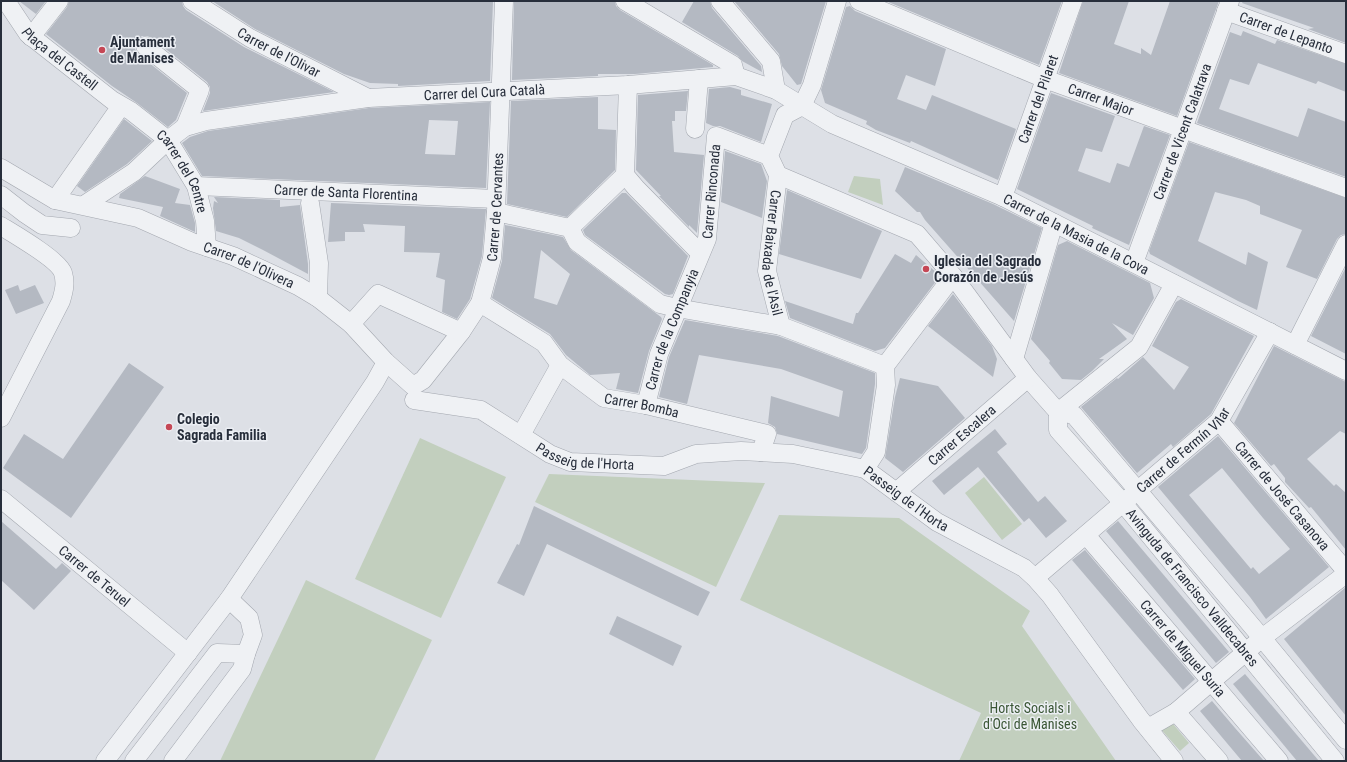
<svg xmlns="http://www.w3.org/2000/svg" width="1347" height="762" viewBox="0 0 1347 762" font-family="'Roboto Condensed',sans-serif">
	<style>
		.green { fill: #c2cfbe }
		.building { fill: #b4b9c2; fill-rule: evenodd }
		.lines { fill: none; stroke-linecap: round; stroke-linejoin: round }
		.minor-casing { stroke: #a3a7af; stroke-width: 19 }
		.minor { stroke: #eff1f4; stroke-width: 18 }
		.poi-dot { fill: #c54755; stroke: #eceff4; stroke-width: 1.5 }
		.labels { text-anchor: middle; dominant-baseline: central; stroke-width: 3; stroke-linejoin: round; paint-order: stroke }
		.street-label { font-size: 14px; fill: #272e3b; stroke: #eceff4 }
		.poi-label { font-size: 14px; font-weight: bold; fill: #272e3b; stroke: #eceff4; text-anchor: start }
		.park-label { font-size: 14px; fill: #3a5635; stroke: #eceff4 }
	</style>
	<rect width="100%" height="100%" fill="#dde0e6"/>
	<g class="green">
		<polygon points="854,176 880,179 883,205 848,192"/>
		<polygon points="420,438 506,477 441,618 355,579"/>
		<polygon points="549,474 765,483 716,587 535,502"/>
		<polygon points="984,477 1022,524 1002,540 965,493"/>
		<polygon points="779,515 899,518 1030,611 1022,626 1116,761 959,761 981,713 740,600"/>
		<polygon points="306,580 432,640 374,761 220,761"/>
		<polygon points="1169,719 1189,743 1180,751 1159,727"/>
	</g>
	<g class="building">
		<polygon points="19,1 46,1 36,14"/>
		<polygon points="69,1 182,1 183,6 186,10 244,47 334,92 203,111 210,93 210,87 207,82 152,38 147,36 142,36 137,39 135,44 135,49 138,54 187,93 176,120 168,127 137,103 112,86 46,34 67,7"/>
		<polygon points="212,1 493,1 490,81 398,86 398,84 370,83 344,74 255,29"/>
		<polygon points="514,1 615,1 616,6 620,10 713,65 713,67 635,74 598,74 598,76 512,80"/>
		<polygon points="694,1 710,1 712,8 761,66 762,72 742,61 738,56 682,22"/>
		<polygon points="734,1 826,1 801,84 797,85 782,66 779,54"/>
		<polygon points="886,1 1062,1 1039,65"/>
		<polygon points="1083,1 1129,1 1114,44 1141,54 1141,48 1151,55 1170,1 1219,1 1177,116 1059,73"/>
		<polygon points="1243,1 1346,1 1346,43 1308,29 1314,28 1242,3"/>
		<polygon points="850,6 855,11 946,49 935,86 906,75 897,99 926,110 932,95 1016,129 998,180 911,141 910,143 876,130 866,124 867,121 825,103 821,90 846,7"/>
		<polygon points="1243,31 1275,44 1277,40 1346,64 1346,92 1318,81 1316,84 1258,63 1249,85 1230,79 1219,109 1298,137 1308,108 1346,122 1346,177 1197,123 1230,32 1241,36"/>
		<polygon points="730,87 741,90 741,95 772,104 761,142 720,126 713,126 706,123 709,89"/>
		<polygon points="688,91 686,111 675,111 675,121 672,121 674,152 704,155 697,233 689,225 689,227 659,196 661,196 636,170 638,95"/>
		<polygon points="1051,93 1115,116 1102,152 1086,148 1078,171 1110,183 1117,163 1129,167 1144,126 1170,135 1129,245 1092,228 1093,226 1017,189"/>
		<polygon points="598,97 598,129 616,130 615,170 567,217 507,204 511,101"/>
		<path d="M490 102 486 188 202 176 182 143 190 137 208 131 369 108ZM429 120 458 121 455 155 425 154Z"/>
		<polygon points="124,119 152,141 127,164 85,192 77,186"/>
		<polygon points="1189,142 1346,198 1346,234 1341,235 1337,239 1317,279 1286,267 1302,230 1260,214 1260,206 1246,200 1215,192 1198,241 1246,265 1248,252 1268,262 1257,310 1238,301 1150,254 1149,251"/>
		<polygon points="725,151 761,164 767,181 762,218 721,202"/>
		<polygon points="905,167 993,204 1042,228 1014,321 925,220 920,212 917,212 895,191"/>
		<polygon points="145,176 180,189 175,203 190,205 195,223 195,232 160,216 163,207 119,198 120,194"/>
		<polygon points="787,190 882,231 861,279 779,254"/>
		<polygon points="622,193 626,193 688,256 673,294 669,295 665,294 585,235 583,230"/>
		<polygon points="214,197 280,200 280,207 300,205 308,264 308,274 263,250 239,238 216,231 213,208 214,201 218,203"/>
		<polygon points="331,203 486,209 482,256 470,299 457,319 442,312 445,280 436,277 440,253 404,252 405,226 363,224 365,232 345,232 345,241 328,242"/>
		<path d="M505 225 563 237 571 250 661 317 662 319 649 351 638 393 616 389 620 373 590 375 566 355 550 334 492 298 502 261ZM541 250 570 274 557 305 534 298Z"/>
		<polygon points="1067,241 1150,283 1154,298 1133,335 1112,323 1127,339 1099,359 1104,359 1092,371 1081,380 1062,379 1049,363 1050,361 1031,339 1058,245"/>
		<polygon points="895,254 911,263 916,255 937,273 937,280 885,348 875,351 790,318 785,301 853,324 856,313 858,313"/>
		<polygon points="1346,267 1346,354 1311,336"/>
		<polygon points="18,285 20,291 35,285 44,303 16,314 5,290"/>
		<polygon points="953,294 992,346 997,359 993,377 928,326"/>
		<polygon points="1181,299 1254,336 1211,414 1173,447 1171,444 1137,473 1081,407 1117,378 1118,379 1143,357 1174,390 1189,367 1152,346 1176,302"/>
		<polygon points="685,320 778,336 875,373 875,384 866,448 862,454 777,434 775,427 768,423 771,396 839,417 843,391 781,369 699,355 687,404 659,397 669,357"/>
		<polygon points="1274,346 1346,382 1346,434 1340,431 1307,459 1334,486 1336,484 1346,493 1346,550 1311,507 1309,508 1285,482 1285,478 1274,464 1271,466 1234,423"/>
		<polygon points="129,363 164,387 71,518 3,468 24,434 63,459"/>
		<polygon points="900,378 938,386 965,418 903,472 885,458 895,397"/>
		<polygon points="995,429 1007,444 997,452 1038,502 1045,496 1067,521 1046,538 1029,518 1024,522 978,467 944,495 932,481"/>
		<path d="M1218 436 1329 567 1266 619 1250 597 1158 487ZM1222 468 1263 518 1290 549 1259 574 1253 567 1251 569 1189 495Z"/>
		<polygon points="534,506 710,592 698,616 547,544 524,596 497,583 517,544 519,545"/>
		<polygon points="1,521 56,569 62,563 71,571 34,610 1,580"/>
		<polygon points="1118,521 1229,652 1216,663 1106,531"/>
		<polygon points="1085,550 1195,679 1183,690 1072,560"/>
		<polygon points="1346,587 1346,716 1284,639"/>
		<polygon points="617,616 682,646 673,666 609,634"/>
		<polygon points="1245,674 1268,701 1319,761 1297,761 1233,684"/>
		<polygon points="1212,701 1235,728 1264,761 1242,761 1200,711"/>
	</g>
	<g class="lines">
		<g class="minor-casing">
			<g id="minor">
				<path id="s1" d="M6 1 28 34 112 100 131 111 168 140 196 186 205 221 207 247"/>
				<path id="s2" d="M192 1 250 38 368 98"/>
				<polyline points="625,1 733,65 736,76"/>
				<polyline points="720,1 771,61 776,90"/>
				<path id="s3" d="M859 1 1045 79 1346 188"/>
				<path id="s4" d="M1226 11 1346 54"/>
				<polyline points="31,37 59,1"/>
				<polyline points="145,46 200,90 185,127"/>
				<polyline points="628,85 625,175 636,188 700,253"/>
				<path id="s5" d="M802 106 785 115 769 156 778 175 767 271 781 326 885 366"/>
				<polyline points="802,106 812,85 837,1"/>
				<polyline points="695,129 699,79"/>
				<path id="s6" d="M1 168 55 200 138 218 192 242 233 256 298 286 318 298 351 324 386 362 413 386 423 380 461 332 480 303 492 258 496 212 504 1"/>
				<polyline points="778,175 917,234 953,276 1028,378 1058,412 1074,415 1262,638 1346,740"/>
				<path id="s7" d="M196 186 496 199"/>
				<polyline points="1,195 24,213 42,225 71,228"/>
				<path id="s8" d="M1003 197 1073 1"/>
				<polyline points="55,200 121,106"/>
				<polyline points="310,203 319,263 318,298"/>
				<path id="s9" d="M84 205 134 172 168 140 185 127 206 121 368 98 628 85 736 76 776 90 832 124 1003 197 1346 371"/>
				<polyline points="496,212 570,228 577,242 660,304 677,308 781,326"/>
				<path d="M1 226C14 234 59 260 63 273 66 283 64 291 61 301L1 418"/>
				<polyline points="570,228 625,175"/>
				<path id="s10" d="M1134 263 1230 1"/>
				<path id="s11" d="M480 303 544 343 560 365 604 398 646 405 767 434 761 452"/>
				<polyline points="351,324 378,294 461,332"/>
				<polyline points="1295,345 1346,244"/>
				<polyline points="1014,359 1054,223"/>
				<path id="s12" d="M414 400 481 410 550 454 570 462 664 466 696 454 741 451 793 454 865 469 937 522 1024 568 1035 578 1050 595 1141 720 1174 761"/>
				<path id="s13" d="M646 405 659 354 707 239 716 136 769 156"/>
				<path id="s14" d="M1058 412V430L1123 503 1335 761"/>
				<polyline points="1058,412 1139,347 1174,284"/>
				<path id="s15" d="M1219 421 1346 571"/>
				<polyline points="521,435 560,365"/>
				<polyline points="865,469 876,452 886,385 885,366 953,276"/>
				<path id="s16" d="M896 492 1028 378"/>
				<path id="s17" d="M1 499 188 653"/>
				<path id="s18" d="M1086 535 1279 761"/>
				<path id="s19" d="M1035 578 1219 421 1270 332"/>
				<polyline points="1176,712 1219,761"/>
				<polyline points="1148,728 1176,712 1262,638 1346,574"/>
				<polyline points="105,761 229,599 375,382 386,362"/>
				<polyline points="134,761 217,653 246,654"/>
				<polyline points="173,761 242,669 246,654 253,635 249,618 229,599"/>
			</g>
		</g>
		<use href="#minor" class="minor"/>
	</g>
	<g class="poi-dot">
		<circle cx="102" cy="50" r="4"/>
		<circle cx="926" cy="269" r="4"/>
		<circle cx="169" cy="427" r="4"/>
	</g>
	<g class="labels">
		<g class="street-label">
			<text stroke="none"><textPath href="#s4" startOffset="64">Carrer de Lepanto</textPath></text>
			<text stroke="none"><textPath href="#s2" startOffset="101">Carrer de l'Olivar</textPath></text>
			<text stroke="none"><textPath href="#s1" startOffset="80">Plaça del Castell</textPath></text>
			<text stroke="none"><textPath href="#s9" startOffset="430">Carrer del Cura Català</textPath></text>
			<text stroke="none"><textPath href="#s8" startOffset="104">Carrer del Pilaret</textPath></text>
			<text stroke="none"><textPath href="#s3" startOffset="261">Carrer Major</textPath></text>
			<text stroke="none"><textPath href="#s10" startOffset="140">Carrer de Vicent Calatrava</textPath></text>
			<text stroke="none"><textPath href="#s1" startOffset="250">Carrer del Centre</textPath></text>
			<text stroke="none"><textPath href="#s13" startOffset="225">Carrer Rinconada</textPath></text>
			<text stroke="none"><textPath href="#s7" startOffset="150">Carrer de Santa Florentina</textPath></text>
			<text stroke="none"><textPath href="#s6" startOffset="680">Carrer de Cervantes</textPath></text>
			<text stroke="none"><textPath href="#s9" startOffset="1058">Carrer de la Masia de la Cova</textPath></text>
			<text stroke="none"><textPath href="#s5" startOffset="163">Carrer Baixada de l'Asil</textPath></text>
			<text stroke="none"><textPath href="#s6" startOffset="268">Carrer de l'Olivera</textPath></text>
			<text stroke="none"><textPath href="#s13" startOffset="80">Carrer de la Companyia</textPath></text>
			<text stroke="none"><textPath href="#s11" startOffset="196">Carrer Bomba</textPath></text>
			<text stroke="none"><textPath href="#s16" startOffset="87">Carrer Escalera</textPath></text>
			<text stroke="none"><textPath href="#s19" startOffset="196">Carrer de Fermín Vilar</textPath></text>
			<text stroke="none"><textPath href="#s12" startOffset="185">Passeig de l'Horta</textPath></text>
			<text stroke="none"><textPath href="#s15" startOffset="98">Carrer de José Casanova</textPath></text>
			<text stroke="none"><textPath href="#s12" startOffset="521">Passeig de l'Horta</textPath></text>
			<text stroke="none"><textPath href="#s17" startOffset="121">Carrer de Teruel</textPath></text>
			<text stroke="none"><textPath href="#s14" startOffset="225">Avinguda de Francisco Valldecabres</textPath></text>
			<text stroke="none"><textPath href="#s18" startOffset="149">Carrer de Miguel Suria</textPath></text>
		</g>
		<g class="poi-label">
			<text x="110" y="42">Ajuntament<tspan x="110" dy="16">de Manises</tspan></text>
			<text x="934" y="261">Iglesia del Sagrado<tspan x="934" dy="16">Corazón de Jesús</tspan></text>
			<text x="177" y="419">Colegio<tspan x="177" dy="16">Sagrada Familia</tspan></text>
		</g>
		<g class="park-label">
			<text x="1030" y="708">Horts Socials i<tspan x="1030" dy="16">d'Oci de Manises</tspan></text>
		</g>
	</g>
	<rect width="1347" height="762" fill="none" stroke="#272e3b" stroke-width="4"/>
</svg>
